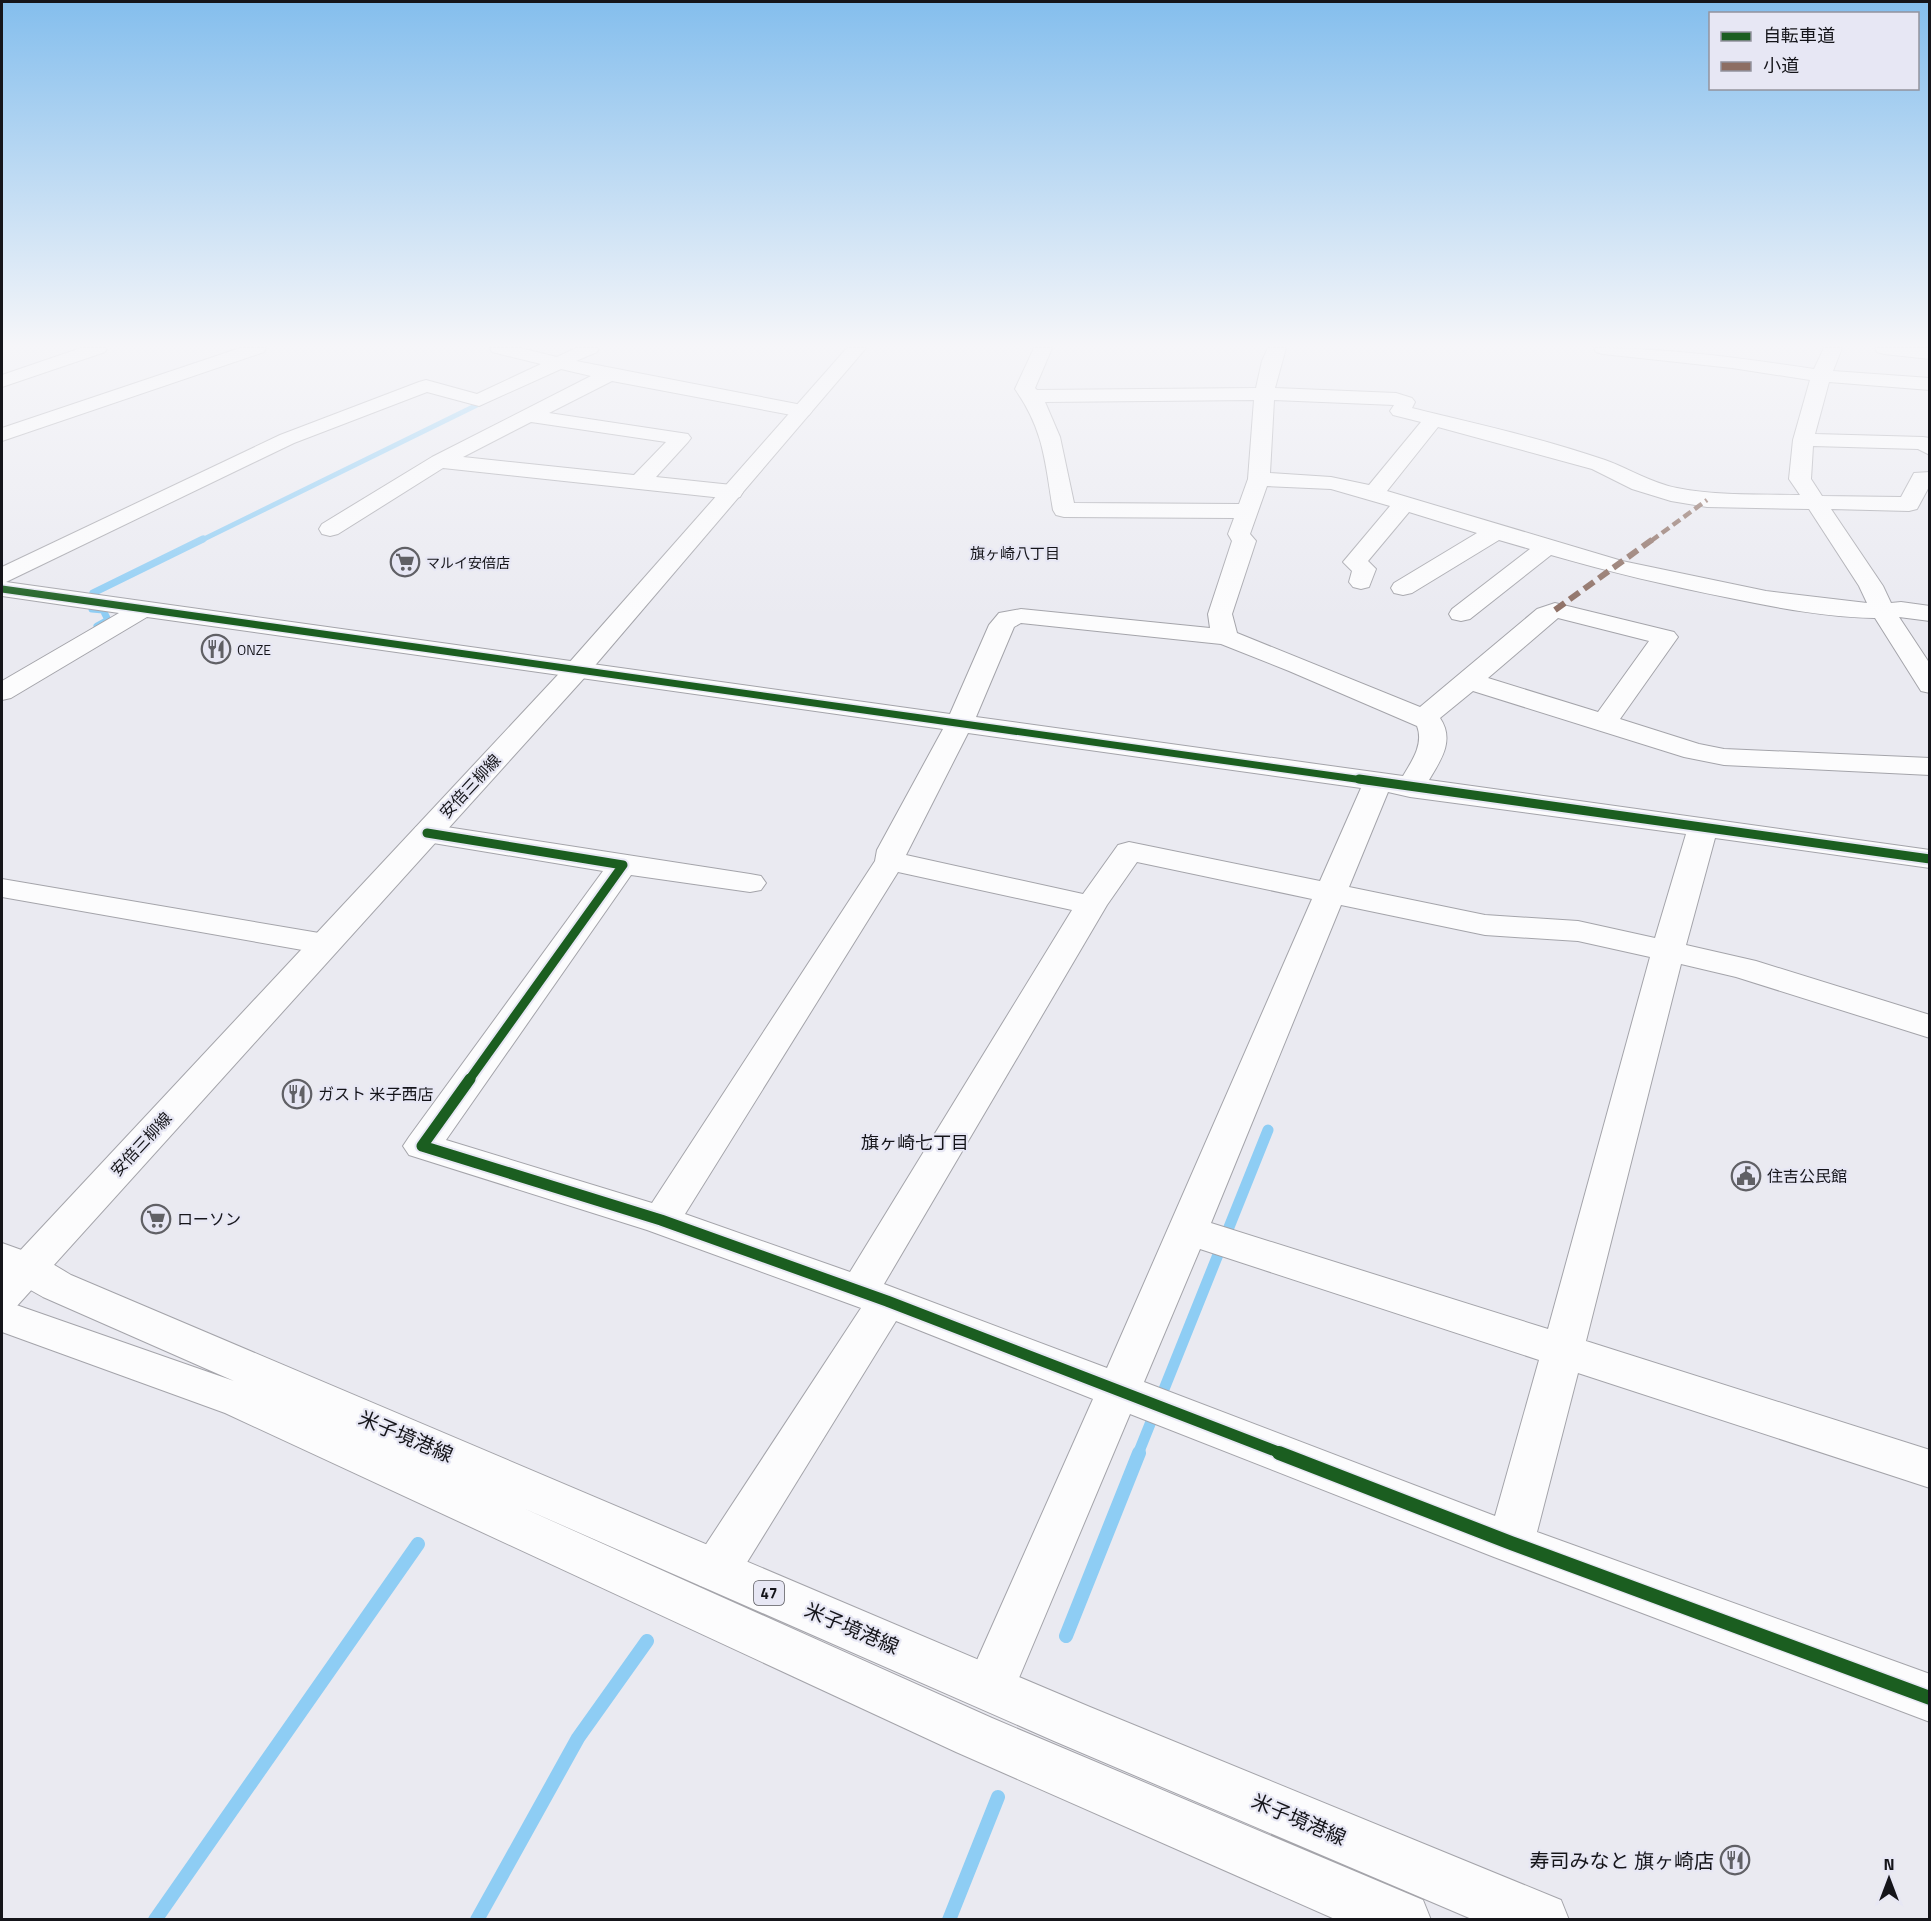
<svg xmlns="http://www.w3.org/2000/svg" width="1931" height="1921" viewBox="0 0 1931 1921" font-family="'Titillium Web','Noto Sans JP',sans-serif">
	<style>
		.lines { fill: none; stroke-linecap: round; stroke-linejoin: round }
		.stream-far3 { stroke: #8ecdf4; stroke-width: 5 }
		.stream-far2 { stroke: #8ecdf4; stroke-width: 7 }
		.stream-far1 { stroke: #8ecdf4; stroke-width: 11 }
		.stream { stroke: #8ecdf4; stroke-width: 14 }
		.street-casing { stroke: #a4a4aa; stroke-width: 2 }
		.secondary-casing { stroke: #a4a4aa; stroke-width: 2 }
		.primary-casing { stroke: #a4a4aa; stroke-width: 2 }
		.street { fill: #fcfcfd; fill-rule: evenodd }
		.secondary { fill: #fcfcfd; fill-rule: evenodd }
		.primary { fill: #fcfcfd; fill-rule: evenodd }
		.quiet-far1 { stroke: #8d6e63; stroke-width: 4.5; stroke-dasharray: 9 4.5; stroke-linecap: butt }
		.quiet { stroke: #8d6e63; stroke-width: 6; stroke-dasharray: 12 6; stroke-linecap: butt }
		.cycleway-far3-casing { stroke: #e7e7f4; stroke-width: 10 }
		.cycleway-far2-casing { stroke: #e7e7f4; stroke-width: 13 }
		.cycleway-far1-casing { stroke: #e7e7f4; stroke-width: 15 }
		.cycleway-casing { stroke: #e7e7f4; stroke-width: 17 }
		.cycleway-far3 { stroke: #1b5e20; stroke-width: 7 }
		.cycleway-far2 { stroke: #1b5e20; stroke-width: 9 }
		.cycleway-far1 { stroke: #1b5e20; stroke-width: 11 }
		.cycleway { stroke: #1b5e20; stroke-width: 14 }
		.labels { text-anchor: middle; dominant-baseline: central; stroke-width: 4.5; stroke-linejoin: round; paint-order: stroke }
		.far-poi-label { font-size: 14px; fill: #15151a; stroke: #e7e7f4; text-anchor: start }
		.far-neighbourhood-label { font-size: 15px; fill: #15151a; stroke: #e7e7f4 }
		.shield { fill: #e7e7f4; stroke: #54545b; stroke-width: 1.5 }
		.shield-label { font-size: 15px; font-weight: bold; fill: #15151a }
		.street-label { font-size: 16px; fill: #15151a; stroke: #e7e7f4 }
		.poi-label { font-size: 16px; fill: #15151a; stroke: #e7e7f4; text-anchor: start }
		.neighbourhood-label { font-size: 18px; fill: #15151a; stroke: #e7e7f4 }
		.near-street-label { font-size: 20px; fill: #15151a; stroke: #e7e7f4 }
		.near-poi-label { font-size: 20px; fill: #15151a; stroke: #e7e7f4; text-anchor: end }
	</style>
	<rect width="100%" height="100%" fill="#eaeaf1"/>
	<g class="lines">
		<polyline class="stream-far3" points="200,541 479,404"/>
		<g class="stream-far2">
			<polyline points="93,593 203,539"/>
			<polyline points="92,609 103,610 108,620 97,626"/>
		</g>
		<polyline class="stream-far1" points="1138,1454 1268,1130"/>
		<g class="stream">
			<polyline points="1066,1636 1139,1453"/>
			<polyline points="155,1920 418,1544"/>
			<polyline points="477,1920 578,1738 647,1641"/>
			<polyline points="949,1920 998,1797"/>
		</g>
		<g class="street-casing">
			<g id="street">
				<polygon points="81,348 107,348 105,352 2,387 2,375"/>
				<polygon points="240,348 266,348 264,352 2,441 2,428"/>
				<path d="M490 348H520L557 357 576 348H599L597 352 576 361 802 405 809 407 812 411 809 415 802 417 612 381 549 413 688 434 691 438 688 442 656 477 732 485 740 487 743 492 740 497 732 499 443 468 338 534 330 536 322 534 319 529 322 524 432 457 591 376 561 369 479 406 427 392 294 443 6 582 950 714 989 625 999 613 1021 609 1210 628 1208 614 1232 541 1228 534 1234 518 1064 517 1056 515 1053 510C1045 462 1044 430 1015 389L1034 348H1052L1035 388 1037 390 1256 388 1262 361 1268 348H1286L1275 388 1396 393 1412 398 1415 402 1412 408C1476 424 1542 438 1605 460 1630 469 1651 483 1677 488 1717 496 1759 494 1800 495L1789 479 1793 440 1810 380 1732 368 1603 354 1596 352 1594 348C1669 348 1741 358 1814 369L1824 348H1842L1833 371 1930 378V390L1829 382 1815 434 1923 437 1930 438V455L1918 449 1813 446 1811 479 1822 496 1901 497 1914 473 1930 472V485L1917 509 1909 511 1831 509 1883 586 1891 603 1901 602 1930 606V621L1899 617 1930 664V693L1921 691 1875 618C1826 617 1778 608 1730 598 1669 586 1610 572 1551 555L1470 619 1461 621 1452 619 1449 614 1452 609 1530 549 1499 540 1412 593 1403 595 1394 593 1391 588 1394 583 1477 533 1409 512 1368 561 1376 569 1369 587 1361 589 1353 587 1349 582 1352 571 1343 562 1390 506 1331 489 1267 486 1250 534 1256 541 1232 614 1237 633 1420 707 1537 609 1555 603 1674 632 1678 637 1620 719 1699 744 1724 749 1930 758V775L1724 765 1684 757 1473 691 1440 718C1455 740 1441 760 1429 780L1930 850V868L1715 838 1686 945 1756 961 1930 1015V1038L1736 977 1681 964 1586 1341 1930 1450V1488L1578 1373 1537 1532 1930 1674V1722L1494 1557 1130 1414 1008 1704 990 1711 972 1704 965 1687 1093 1399 896 1321 733 1585 716 1591 699 1585 692 1570 699 1555 861 1308 647 1230 409 1155 403 1146 409 1137 603 871 427 842 416 839 412 833 416 827 427 824 750 874 761 876 766 883 761 890 750 892 631 875 446 1140 652 1203 875 861 877 850 943 729 147 617 11 698 2 700V681L119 613 2 596V567L280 435 419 382 426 380 477 394 541 364 492 352ZM1254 400 1248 479 1239 504 1074 503 1060 437 1045 402ZM1274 400 1394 405 1390 411 1393 415 1421 422 1369 485 1331 477 1270 473ZM531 422 666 442 634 475 463 457ZM1438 427 1592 469 1632 489 1671 501 1707 507 1809 509 1859 586 1867 603 1766 591 1622 561 1387 491ZM1558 618 1649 641 1598 712 1488 678ZM1021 623 1221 644 1289 671 1417 726C1424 744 1412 761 1403 776L976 717 1014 627ZM968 733 1361 788 1320 881 1129 842 1118 845 1083 894 906 855ZM1388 792 1410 797 1686 834 1655 938 1578 921 1485 915 1349 887ZM1137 862 1312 899 1107 1368 884 1284 1107 905ZM898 872 1072 910 850 1272 685 1214ZM1341 905 1485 935 1578 941 1650 957 1548 1329 1211 1223ZM1200 1249 1539 1360 1495 1516 1144 1382Z"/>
				<polygon points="1875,348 1930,348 1930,359 1884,354 1877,352"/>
				<polygon points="2,879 325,934 337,937 341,944 337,951 325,954 2,897"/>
			</g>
		</g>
		<g class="secondary-casing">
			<polygon id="secondary" points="847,348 866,348 586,676 16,1307 2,1312 2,1270 568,664"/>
		</g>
		<g class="primary-casing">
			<polygon id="primary" points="2,1243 41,1257 71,1275 1090,1707 1561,1900 1569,1920 1474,1920 1054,1741 523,1508 992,1718 1423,1900 1431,1920 1337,1920 956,1752 225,1413 2,1332 2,1300 234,1381 43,1297 2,1274"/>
		</g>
		<use href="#street" class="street"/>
		<use href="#secondary" class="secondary"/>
		<use href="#primary" class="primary"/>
		<polyline class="quiet-far1" points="1651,541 1707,500"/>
		<polyline class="quiet" points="1555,610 1653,539"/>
		<g class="cycleway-far3-casing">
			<polyline id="cycleway-far3" points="2,589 1370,781"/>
		</g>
		<g class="cycleway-far2-casing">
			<g id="cycleway-far2">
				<polyline points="1359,779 1930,859"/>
				<polyline points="427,833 623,865 469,1080"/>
			</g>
		</g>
		<g class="cycleway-far1-casing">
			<polyline id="cycleway-far1" points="470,1079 422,1146 661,1220 887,1301 1283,1454"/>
		</g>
		<g class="cycleway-casing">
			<polyline id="cycleway" points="1279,1453 1511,1543 1930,1698"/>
		</g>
		<use href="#cycleway-far3" class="cycleway-far3"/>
		<use href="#cycleway-far2" class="cycleway-far2"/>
		<use href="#cycleway-far1" class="cycleway-far1"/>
		<use href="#cycleway" class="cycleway"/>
	</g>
	<linearGradient id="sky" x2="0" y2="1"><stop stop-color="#84beed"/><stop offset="0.56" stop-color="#f6f6f9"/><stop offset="1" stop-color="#f6f6f9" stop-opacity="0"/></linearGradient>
	<rect width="1931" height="617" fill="url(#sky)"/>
	<defs>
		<g id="supermarket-ring" transform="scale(1.5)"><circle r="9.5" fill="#e7e7f4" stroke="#606065" stroke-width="1.5"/><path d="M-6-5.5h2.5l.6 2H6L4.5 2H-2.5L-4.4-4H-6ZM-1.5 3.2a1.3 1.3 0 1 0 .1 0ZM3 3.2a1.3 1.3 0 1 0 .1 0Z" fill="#606065"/></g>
		<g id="restaurant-ring" transform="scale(1.5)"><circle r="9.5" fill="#e7e7f4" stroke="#606065" stroke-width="1.5"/><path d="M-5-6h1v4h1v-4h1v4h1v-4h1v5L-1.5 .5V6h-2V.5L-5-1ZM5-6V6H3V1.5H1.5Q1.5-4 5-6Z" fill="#606065"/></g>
		<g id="civic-ring" transform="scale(1.5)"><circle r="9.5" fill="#e7e7f4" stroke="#606065" stroke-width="1.5"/><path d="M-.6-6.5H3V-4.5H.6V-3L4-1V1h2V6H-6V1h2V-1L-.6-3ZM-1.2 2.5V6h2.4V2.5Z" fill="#606065"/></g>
	</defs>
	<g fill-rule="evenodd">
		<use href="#supermarket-ring" x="405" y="562"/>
		<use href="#restaurant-ring" x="216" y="649"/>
		<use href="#restaurant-ring" x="297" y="1094"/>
		<use href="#civic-ring" x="1746" y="1176"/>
		<use href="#supermarket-ring" x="156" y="1219"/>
		<use href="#restaurant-ring" x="1735" y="1860"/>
	</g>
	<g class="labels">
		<g class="far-poi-label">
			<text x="426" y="562">マルイ安倍店</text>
			<text x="237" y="649">ONZE</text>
		</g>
		<g class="far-neighbourhood-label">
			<text x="1015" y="553">旗ヶ崎八丁目</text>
		</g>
		<rect class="shield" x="754" y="1581" width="30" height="24" rx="4.5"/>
		<g class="shield-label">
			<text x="769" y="1593">47</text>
		</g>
		<g class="street-label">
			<text transform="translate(470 786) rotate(-47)">安倍三柳線</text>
			<text transform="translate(141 1144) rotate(-47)">安倍三柳線</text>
		</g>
		<g class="poi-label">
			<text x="318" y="1094">ガスト 米子西店</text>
			<text x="1767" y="1176">住吉公民館</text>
			<text x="177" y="1219">ローソン</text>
		</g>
		<g class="neighbourhood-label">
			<text x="915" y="1142">旗ヶ崎七丁目</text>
		</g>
		<g class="near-street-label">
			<text transform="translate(406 1436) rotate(23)">米子境港線</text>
			<text transform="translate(852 1628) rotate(23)">米子境港線</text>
			<text transform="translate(1299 1819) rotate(23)">米子境港線</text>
		</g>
		<g class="near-poi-label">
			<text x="1714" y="1860">寿司みなと 旗ヶ崎店</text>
		</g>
	</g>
	<rect width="1931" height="1921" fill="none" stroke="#15151a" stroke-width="6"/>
	<rect x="1709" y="12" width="210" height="78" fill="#e7e7f4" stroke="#93939d" stroke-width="1.5"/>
	<rect x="1721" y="32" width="30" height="9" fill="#1b5e20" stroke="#93939d" stroke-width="1.5"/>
	<text x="1763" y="42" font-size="18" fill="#15151a">自転車道</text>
	<rect x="1721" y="62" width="30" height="9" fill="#8d6e63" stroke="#93939d" stroke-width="1.5"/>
	<text x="1763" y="72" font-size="18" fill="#15151a">小道</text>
	<g transform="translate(1889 1879)" stroke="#e7e7f4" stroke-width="4.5" paint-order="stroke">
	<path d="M0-4.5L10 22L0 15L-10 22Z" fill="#15151a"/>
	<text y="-9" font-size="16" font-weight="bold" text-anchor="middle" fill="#15151a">N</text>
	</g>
</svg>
